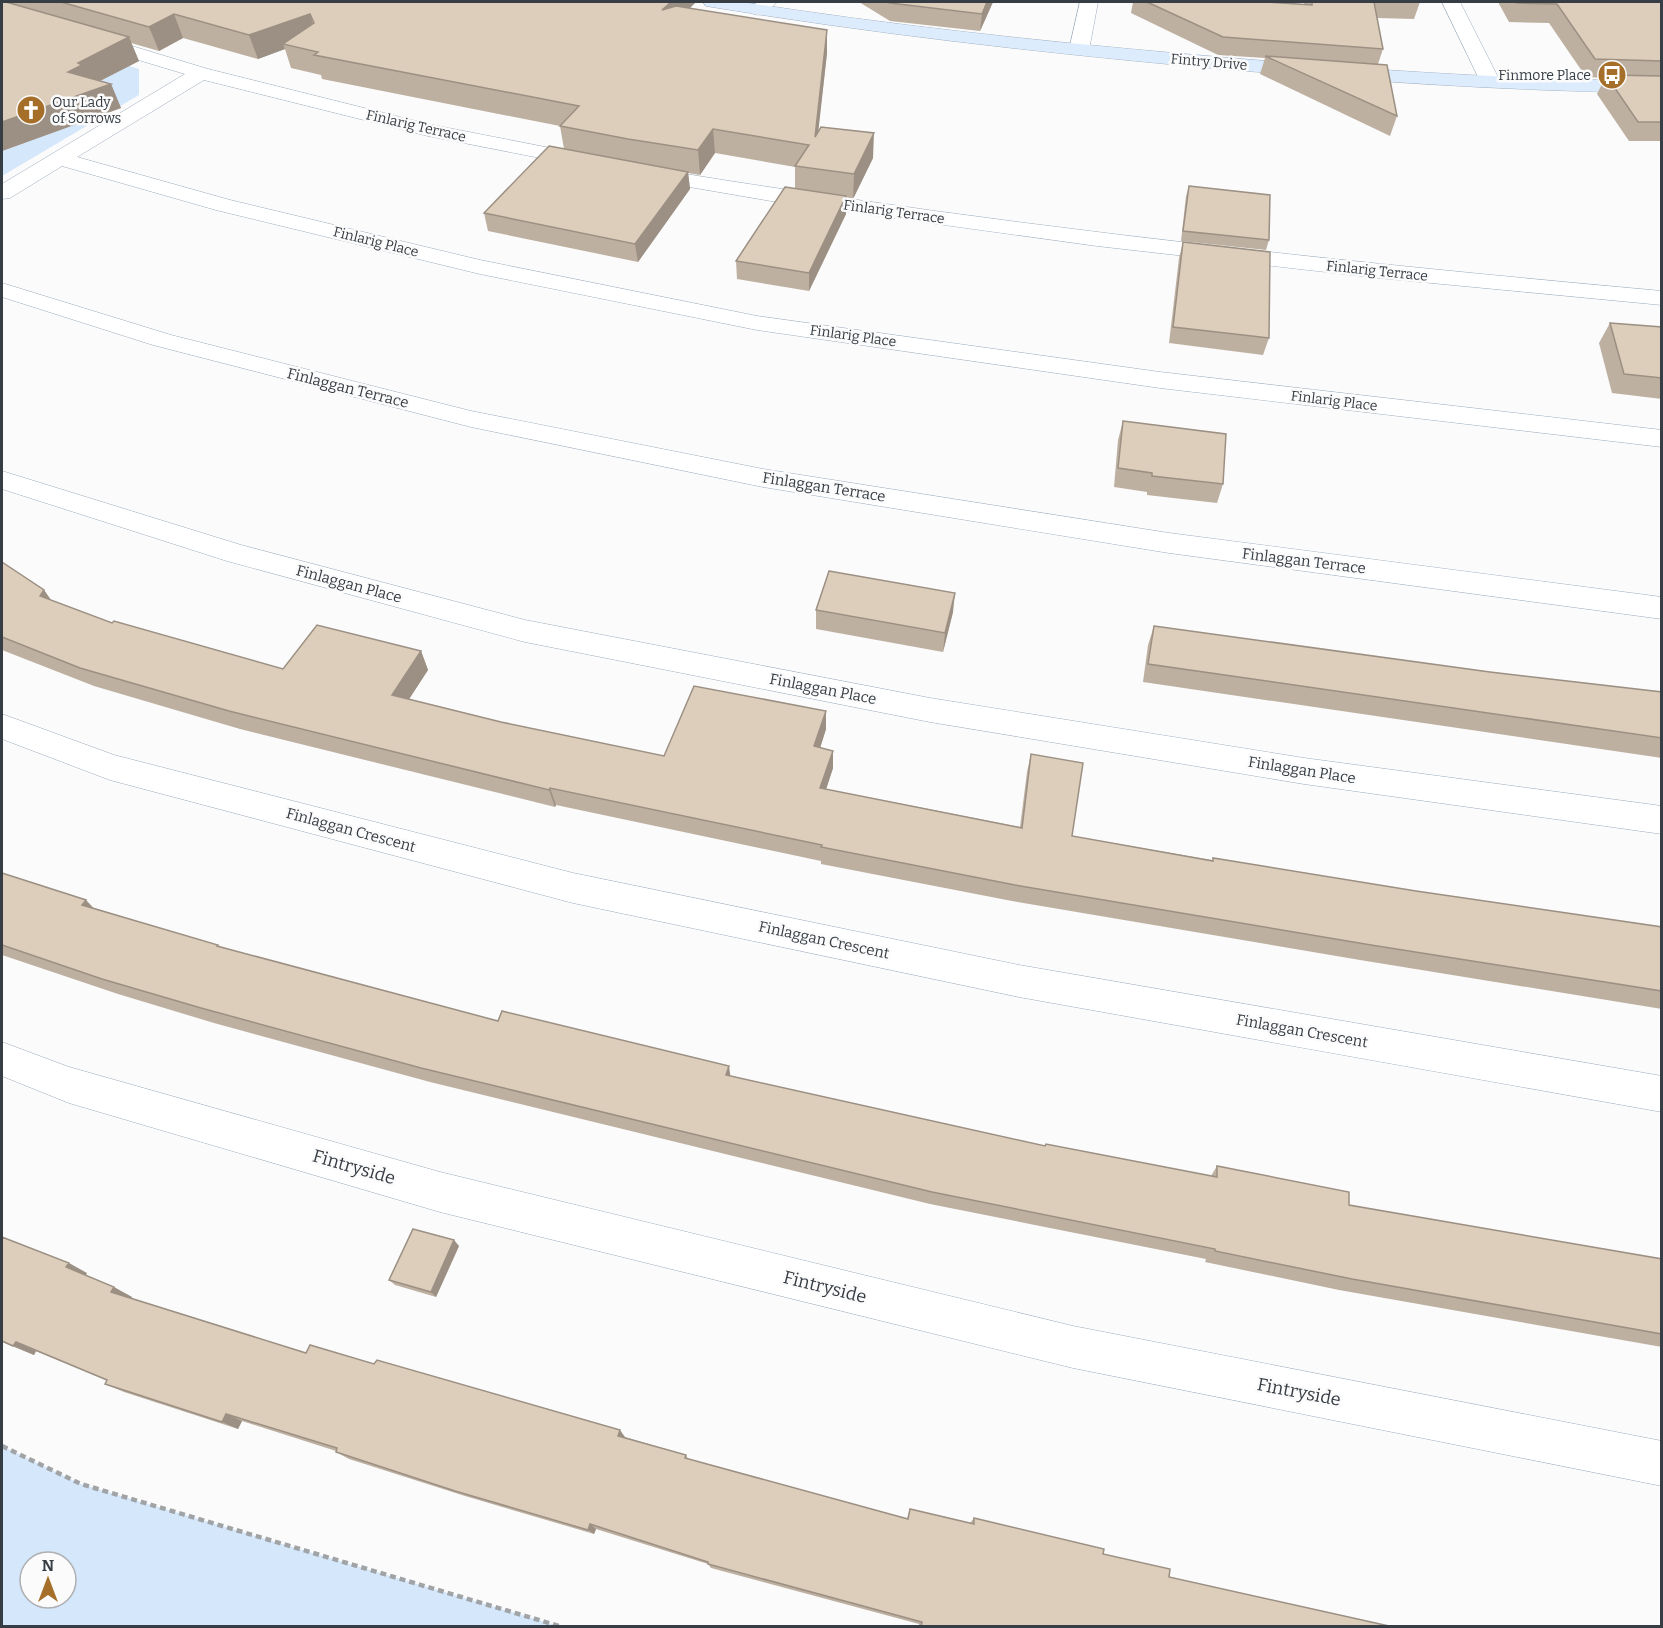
<svg xmlns="http://www.w3.org/2000/svg" width="1663" height="1628" viewBox="0 0 1663 1628" font-family="Bitter,serif">
	<style>
		.green { fill: #d5e7fb; fill-rule: evenodd }
		.lines { fill: none; stroke-linecap: round; stroke-linejoin: round }
		.street-casing { stroke: #9cabbc; stroke-width: 1 }
		.secondary-casing { stroke: #9cabbc; stroke-width: 1 }
		.path { stroke: #a1a4a7; stroke-width: 4.5; stroke-dasharray: 6 4; stroke-linecap: butt }
		.street { fill: #fff; fill-rule: evenodd }
		.secondary { fill: #dcecfd; fill-rule: evenodd }
		.wall { fill: #beb0a1 }
		.shaded-wall { fill: #9b9083 }
		.building { fill: #ddcdbb; stroke: #9b9083; stroke-width: 1.5 }
		.labels { text-anchor: middle; dominant-baseline: central; stroke-width: 5; stroke-linejoin: round; paint-order: stroke }
		.far-street-label { font-size: 14px; fill: #373d44; stroke: #fbfbfb }
		.far-poi-label { font-size: 14px; fill: #373d44; stroke: #fbfbfb; text-anchor: end }
		.street-label { font-size: 15px; fill: #373d44; stroke: #fbfbfb }
		.near-street-label { font-size: 18px; fill: #373d44; stroke: #fbfbfb }
	</style>
	<rect width="100%" height="100%" fill="#fbfbfb"/>
	<g class="green">
		<polygon points="2,26 139,69 139,95 2,176"/>
		<path d="M2 1446 81 1484 559 1626H2ZM30 1562H66V1598H30Z"/>
	</g>
	<g class="lines">
		<g class="street-casing">
			<g id="street">
				<path d="M757 2H776C770 11 764 17 753 14L750 10Z"/>
				<polygon points="1080,2 1098,2 1089,50 1086,54 1072,54 1069,50"/>
				<polygon points="1442,2 1460,2 1500,81 1497,85 1483,85 1480,81"/>
				<polygon points="92,34 208,69 428,124 586,155 593,157 597,161 593,165 586,167 428,136 204,80 77,157 230,200 480,260 757,316 1160,372 1662,430 1662,447 1160,388 757,330 480,274 216,210 62,166 10,198 2,199 2,184 185,74 85,44 83,40 85,36"/>
				<path d="M645 167C741 184 838 197 935 211 1176 244 1419 269 1662 291V305L1379 278 1097 246 777 202 637 178 634 173 637 168Z"/>
				<polygon points="2,283 171,335 471,411 763,469 1169,533 1662,597 1662,619 1169,553 763,487 471,427 153,345 2,297"/>
				<polygon points="2,471 241,545 525,620 930,698 1304,758 1662,806 1662,834 1304,784 930,722 525,642 227,561 2,489"/>
				<polygon points="2,714 114,755 573,873 1019,965 1662,1076 1662,1112 1019,997 573,903 110,780 2,739"/>
				<polygon points="2,1042 69,1067 440,1172 1073,1326 1662,1441 1662,1486 1073,1368 440,1212 69,1103 2,1076"/>
			</g>
		</g>
		<g class="secondary-casing">
			<path id="secondary" d="M703 2H742C889 25 1037 41 1185 54 1343 68 1502 80 1662 81V93C1503 91 1346 80 1188 66 1028 51 870 33 712 7L706 6Z"/>
		</g>
		<polyline class="path" points="2,1446 81,1484 559,1626"/>
		<use href="#street" class="street"/>
		<use href="#secondary" class="secondary"/>
	</g>
	<g class="wall">
		<polygon points="2,2 696,2 689,8 827,53 818,131 873,158 853,199 846,198 846,214 809,291 737,279 736,261 795,189 795,167 715,153 700,175 688,173 690,189 638,262 488,231 484,213 564,149 560,126 322,79 321,75 291,68 285,49 258,59 183,38 159,51 131,43 139,61 100,81 111,84 121,108 2,151"/>
		<polygon points="859,2 993,2 980,31 890,21"/>
		<polygon points="1133,2 1268,2 1304,4 1304,2 1420,2 1414,19 1377,18 1383,49 1378,64 1397,116 1390,136 1260,74 1265,58 1218,55 1131,13"/>
		<polygon points="1498,2 1662,2 1662,141 1629,141 1597,94 1605,78 1586,77 1549,23 1509,22"/>
		<polygon points="1189,186 1269,240 1266,250 1181,241 1186,196"/>
		<polygon points="1183,242 1269,338 1263,355 1169,343 1179,258"/>
		<polygon points="1610,323 1662,327 1662,399 1612,393 1599,343"/>
		<polygon points="1123,421 1223,484 1217,503 1147,495 1147,492 1114,487 1118,440"/>
		<polygon points="2,562 44,590 51,600 112,623 283,669 421,651 428,670 409,699 501,722 664,756 826,711 826,729 820,748 833,751 833,768 826,789 1020,827 1027,772 1031,754 1072,836 1212,860 1213,858 1416,891 1662,927 1662,1009 1360,960 1012,901 821,864 821,861 556,805 555,807 240,729 94,686 2,650"/>
		<polygon points="816,610 953,612 943,652 816,629"/>
		<polygon points="1154,626 1490,672 1662,692 1662,758 1143,682 1148,645"/>
		<polygon points="2,873 94,908 220,947 498,1021 731,1076 1045,1146 1046,1144 1211,1176 1217,1166 1349,1205 1662,1259 1662,1347 1339,1290 1205,1262 1206,1259 930,1204 430,1082 214,1023 118,994 2,955"/>
		<polygon points="459,1246 436,1297 395,1285 389,1280"/>
		<polygon points="87,1273 86,1275 132,1297 131,1298 306,1353 625,1437 686,1455 688,1459 907,1519 910,1509 970,1523 974,1518 1103,1554 1169,1577 1389,1626 919,1626 919,1624 711,1568 708,1564 596,1529 594,1534 465,1496 349,1459 336,1452 336,1451 242,1421 238,1429 124,1392 105,1384 107,1380 36,1351 34,1355 2,1342"/>
	</g>
	<g class="shaded-wall">
		<polygon points="671,2 696,2 664,34 662,10"/>
		<polygon points="987,2 993,2 980,31 982,14"/>
		<polygon points="174,14 183,38 159,51 149,27"/>
		<polygon points="310,14 317,38 283,44 285,49 258,59 249,35"/>
		<polygon points="827,30 827,53 815,161 815,137"/>
		<polygon points="129,37 139,61 92,85 111,84 121,108 2,151 2,122 68,72 78,63"/>
		<polygon points="713,129 715,153 700,175 698,150"/>
		<polygon points="874,133 873,158 853,199 854,174"/>
		<polygon points="688,172 690,189 638,262 635,244"/>
		<polygon points="846,196 846,214 809,291 809,273"/>
		<polygon points="44,590 57,609 40,596"/>
		<polygon points="955,593 953,612 943,652 945,633"/>
		<polygon points="421,651 428,670 400,713 392,695"/>
		<polygon points="826,711 826,729 815,764 814,746"/>
		<polygon points="833,751 833,768 821,805 820,788"/>
		<polygon points="550,788 556,805 555,807 549,790"/>
		<polygon points="86,900 101,916 82,905"/>
		<polygon points="729,1066 731,1080 726,1075"/>
		<polygon points="454,1240 459,1246 436,1297 431,1292"/>
		<polygon points="69,1263 87,1273 84,1278 66,1267"/>
		<polygon points="114,1287 132,1297 129,1302 111,1292"/>
		<polygon points="16,1342 36,1351 34,1355 13,1346"/>
		<polygon points="226,1414 242,1421 238,1429 222,1422"/>
		<polygon points="620,1430 625,1437 624,1443 618,1436"/>
		<polygon points="590,1524 596,1529 594,1534 588,1530"/>
	</g>
	<g class="building">
		<polygon points="2,2 6,2 129,37 78,63 82,65 68,72 111,84 2,122"/>
		<polygon points="61,2 671,2 662,10 676,6 827,30 815,137 821,127 874,133 854,174 795,166 809,145 713,129 698,150 628,139 560,126 579,106 314,55 318,52 283,44 314,23 310,14 249,35 174,14 149,27"/>
		<polygon points="887,2 987,2 982,14 890,3"/>
		<polygon points="1147,2 1268,2 1312,5 1312,2 1374,2 1383,49 1223,37"/>
		<polygon points="1515,2 1662,2 1662,61 1595,59 1557,4 1517,3"/>
		<polygon points="1265,56 1387,65 1397,116"/>
		<polygon points="1606,75 1662,76 1662,122 1638,122"/>
		<polygon points="549,146 688,172 635,244 484,213"/>
		<polygon points="1189,186 1270,195 1269,240 1183,231"/>
		<polygon points="785,187 846,196 809,273 736,261"/>
		<polygon points="1183,242 1270,252 1269,338 1173,327"/>
		<polygon points="1610,323 1662,327 1662,378 1624,374"/>
		<polygon points="1123,421 1226,434 1223,484 1152,476 1152,473 1118,468"/>
		<polygon points="2,562 44,590 40,596 112,623 114,621 283,669 317,625 421,651 392,695 501,722 664,756 694,686 826,711 814,746 833,751 820,788 1022,828 1031,754 1083,763 1072,836 1213,861 1213,858 1416,891 1662,927 1662,991 1371,945 1015,885 821,847 822,845 550,788 549,790 229,711 80,668 2,637"/>
		<polygon points="829,571 955,593 945,633 816,610"/>
		<polygon points="1154,626 1490,672 1662,692 1662,738 1148,664"/>
		<polygon points="2,873 86,900 82,905 218,945 217,946 498,1021 502,1011 729,1066 726,1075 1045,1146 1046,1144 1217,1177 1217,1166 1349,1192 1349,1205 1662,1259 1662,1334 1352,1279 1215,1251 1215,1249 932,1192 421,1068 201,1008 102,979 2,945"/>
		<polygon points="413,1229 454,1240 431,1292 389,1280"/>
		<polygon points="2,1237 69,1263 66,1267 114,1287 111,1292 306,1353 310,1345 374,1364 377,1360 620,1430 618,1436 686,1455 685,1458 908,1519 910,1509 974,1524 974,1518 1104,1549 1103,1554 1170,1569 1169,1577 1389,1626 921,1626 922,1622 708,1564 708,1562 590,1524 588,1530 455,1491 336,1452 337,1448 226,1414 222,1422 105,1384 107,1380 16,1342 13,1346 2,1341"/>
	</g>
	<defs>
		<g id="bus-disc" transform="scale(1.5)"><circle r="9.5" fill="#a56f29" stroke="#fbfbfb"/><path d="M-5-6H5V4H4V6H2V4H-2V6H-4V4H-5ZM-3.5-4V0h7V-4ZM-3.5 1.2v1.5H-2V1.2ZM2 1.2v1.5H3.5V1.2Z" fill="#fff"/></g>
		<g id="church-disc" transform="scale(1.5)"><circle r="9.5" fill="#a56f29" stroke="#fbfbfb"/><path d="M-1.2-6h2.4v3.5h3.3v2.4h-3.3V6h-2.4V-.1h-3.3v-2.4h3.3Z" fill="#fff"/></g>
	</defs>
	<g fill-rule="evenodd">
		<use href="#bus-disc" x="1612" y="75"/>
		<use href="#church-disc" x="31" y="110"/>
	</g>
	<g class="labels">
		<g class="far-street-label">
			<text transform="translate(1209 62) rotate(5)">Fintry Drive</text>
			<text transform="translate(416 126) rotate(13)">Finlarig Terrace</text>
			<text transform="translate(894 212) rotate(8)">Finlarig Terrace</text>
			<text transform="translate(376 242) rotate(14)">Finlarig Place</text>
			<text transform="translate(1377 271) rotate(6)">Finlarig Terrace</text>
			<text transform="translate(853 336) rotate(8)">Finlarig Place</text>
			<text transform="translate(1334 401) rotate(7)">Finlarig Place</text>
		</g>
		<g class="far-poi-label">
			<text x="1591" y="75">Finmore Place</text>
			<text x="52" y="102" text-anchor="start">Our Lady<tspan x="52" dy="16">of Sorrows</tspan></text>
		</g>
		<g class="street-label">
			<text transform="translate(348 388) rotate(14)">Finlaggan Terrace</text>
			<text transform="translate(824 487) rotate(9)">Finlaggan Terrace</text>
			<text transform="translate(1304 561) rotate(7)">Finlaggan Terrace</text>
			<text transform="translate(349 584) rotate(15)">Finlaggan Place</text>
			<text transform="translate(823 689) rotate(11)">Finlaggan Place</text>
			<text transform="translate(1302 770) rotate(9)">Finlaggan Place</text>
			<text transform="translate(351 830) rotate(15)">Finlaggan Crescent</text>
			<text transform="translate(824 940) rotate(12)">Finlaggan Crescent</text>
			<text transform="translate(1302 1031) rotate(10)">Finlaggan Crescent</text>
		</g>
		<g class="near-street-label">
			<text transform="translate(354 1167) rotate(16)">Fintryside</text>
			<text transform="translate(825 1287) rotate(14)">Fintryside</text>
			<text transform="translate(1299 1392) rotate(11)">Fintryside</text>
		</g>
	</g>
	<rect width="1663" height="1628" fill="none" stroke="#373d44" stroke-width="6"/>
	<g transform="translate(48 1580)"><circle r="28" fill="#fbfbfb" stroke="#adafb2" stroke-width="1.5"/>
	<path d="M0-4.5L10 22L0 15L-10 22Z" fill="#a56f29"/>
	<text y="-9" font-size="16" font-weight="bold" text-anchor="middle" fill="#373d44">N</text>
	</g>
</svg>
